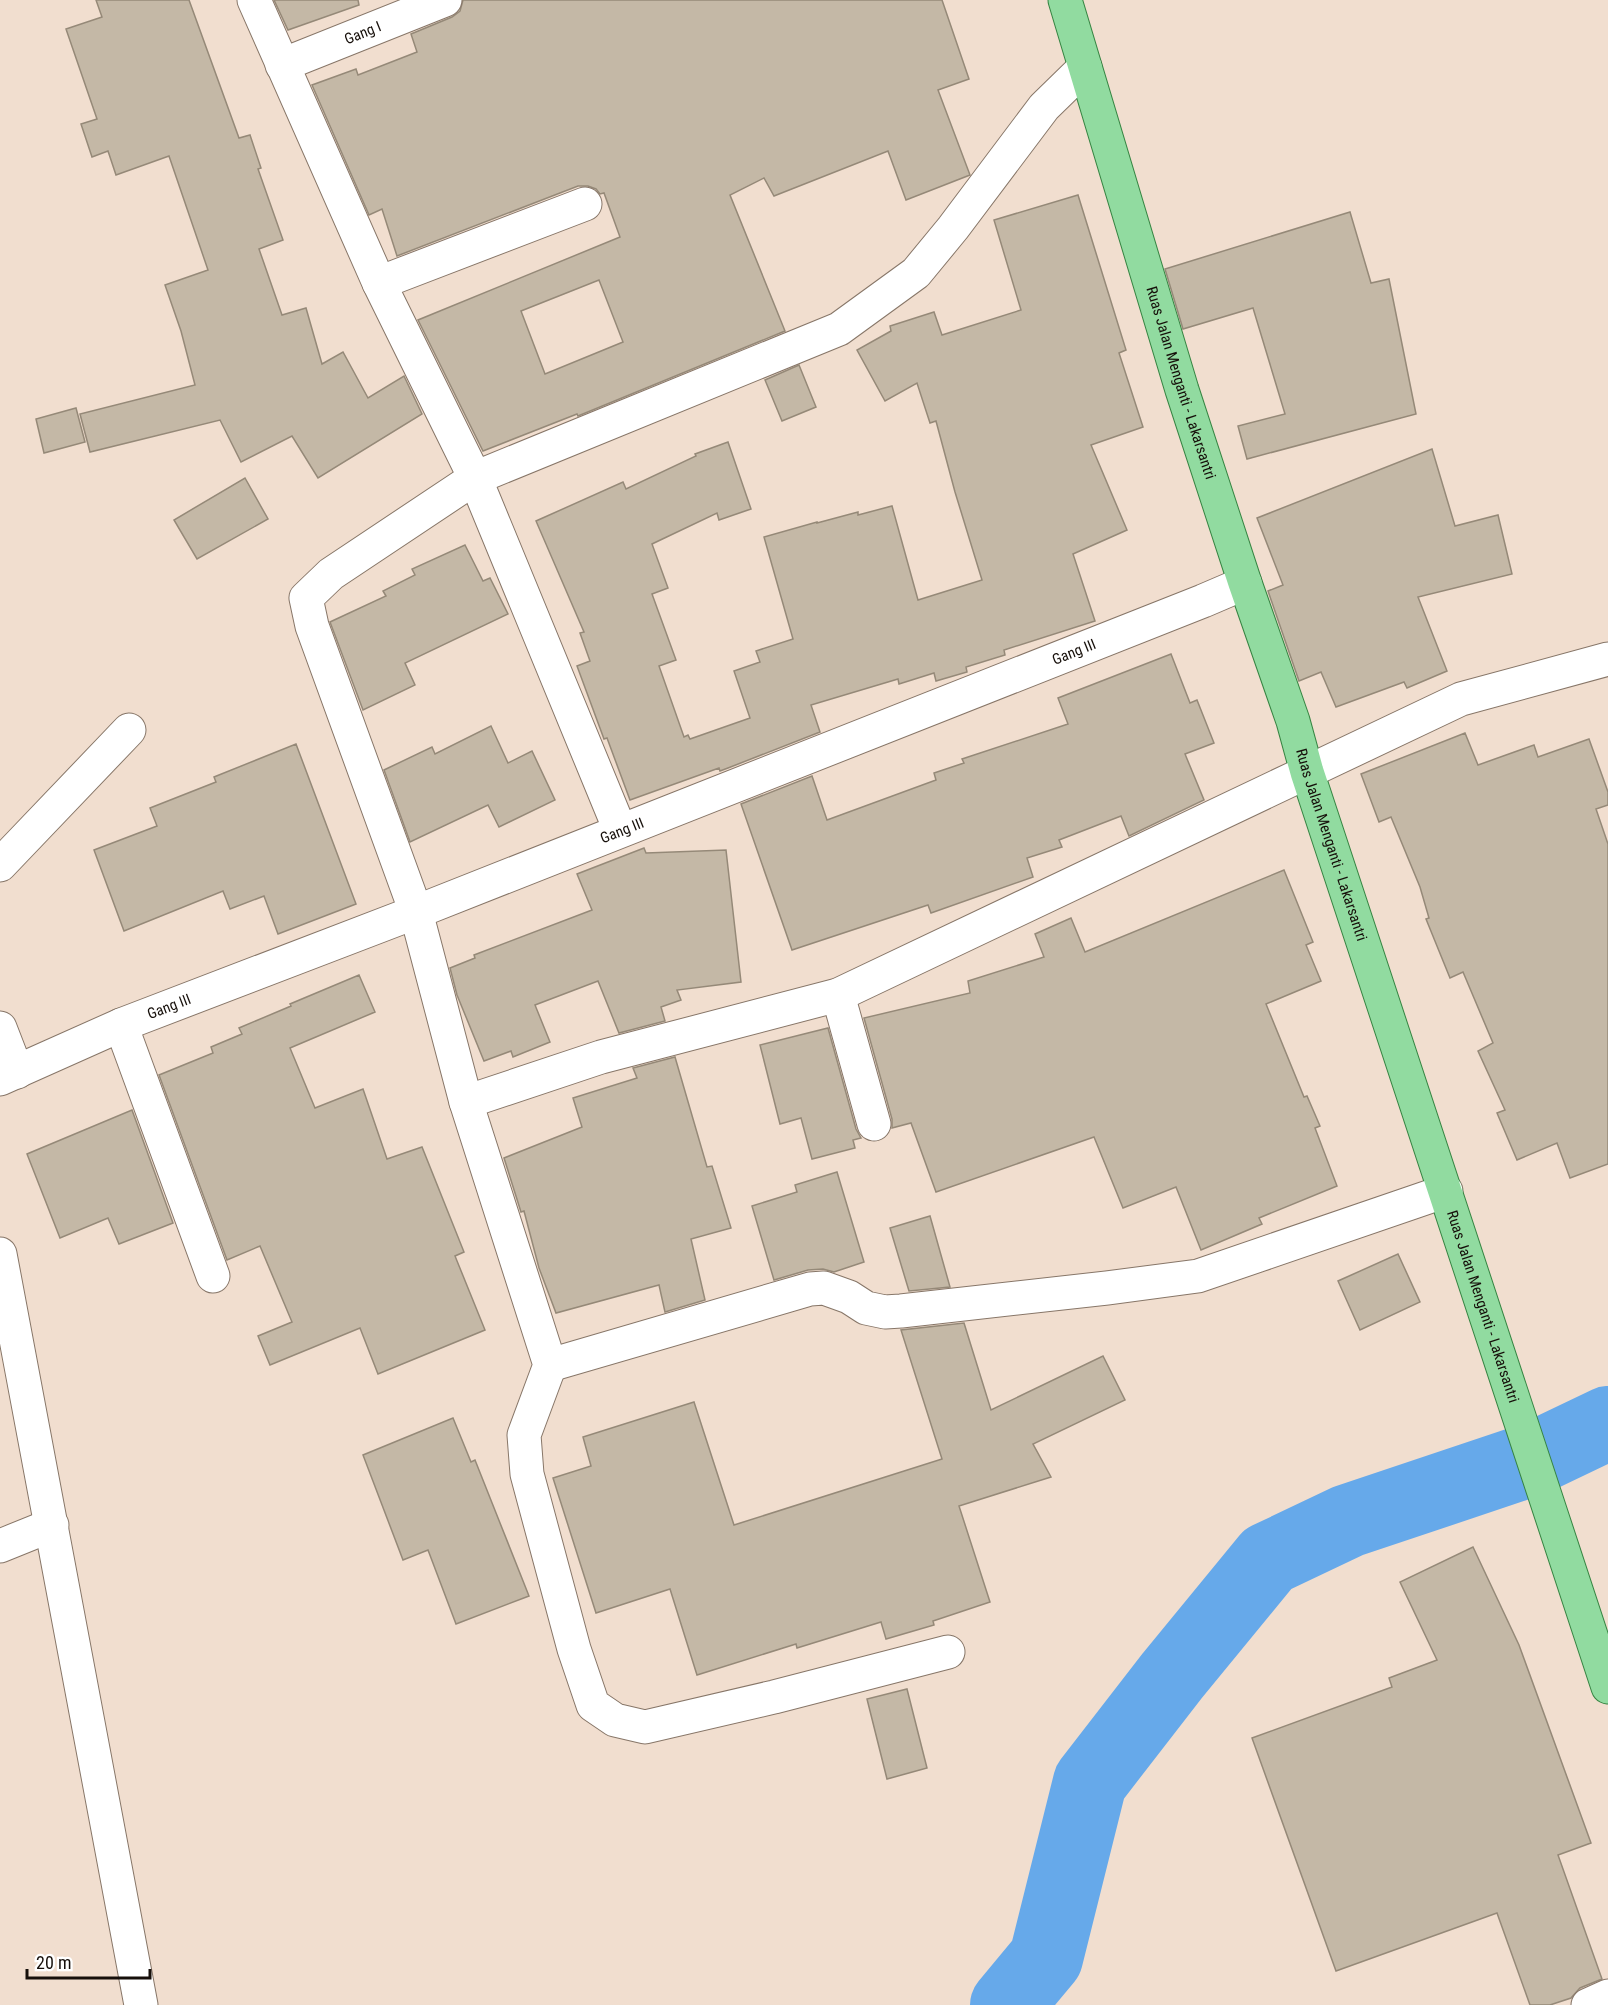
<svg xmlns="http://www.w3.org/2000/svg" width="1608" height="2005" viewBox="0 0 1608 2005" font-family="'Roboto Condensed',sans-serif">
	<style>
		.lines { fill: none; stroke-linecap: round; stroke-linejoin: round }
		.river { stroke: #66a9ea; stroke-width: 74 }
		.building { fill: #c4b8a6; stroke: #958978; stroke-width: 1.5; fill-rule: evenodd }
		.minor-casing { stroke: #877668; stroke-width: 35 }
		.major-casing { stroke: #368442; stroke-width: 35 }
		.minor { stroke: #fff; stroke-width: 33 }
		.major { stroke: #91dba0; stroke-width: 33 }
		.labels { text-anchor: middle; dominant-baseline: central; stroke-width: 4.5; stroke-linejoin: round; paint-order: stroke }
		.street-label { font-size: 15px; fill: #160f0a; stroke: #fff }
	</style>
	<rect width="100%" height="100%" fill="#f1decf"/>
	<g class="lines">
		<polyline class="river" points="1007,2005 1046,1958 1090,1782 1172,1676 1268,1559 1348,1521 1533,1459 1608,1423"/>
	</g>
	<g class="building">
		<polygon points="96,0 189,0 239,138 250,135 261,168 258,169 283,240 259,249 282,315 306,308 322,364 343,352 368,398 404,376 422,414 318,478 292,436 241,462 220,420 90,452 80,414 195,385 181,331 165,285 208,270 169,156 116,175 108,151 92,157 81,124 97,119 66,29 102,17"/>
		<polygon points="274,0 358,0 359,5 288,30"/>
		<path d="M463 0H942L969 79 938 90 970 175 906 200 888 151 774 196 764 178 730 195 785 331 578 416 577 414 483 451 418 320 620 237 604 193 600 194 596 189 588 186H578L397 256 382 209 369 215 312 85 356 69 358 75 417 52 411 34 452 17 460 11ZM599 280 623 342 545 374 521 311Z"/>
		<polygon points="1078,195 1126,350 1119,353 1143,427 1091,445 1127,530 1073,554 1095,621 1004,650 1005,655 966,667 967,672 936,681 934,673 899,684 898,679 811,705 820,732 728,768 720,771 719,768 630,800 607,738 604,739 577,666 590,661 580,633 584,632 536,521 623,482 626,489 696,456 695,454 728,442 751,509 719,520 717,513 652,544 668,588 652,594 676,660 659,666 684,737 688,735 690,739 750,718 734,671 760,662 756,651 793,639 764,537 817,522 817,523 858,512 858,515 892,506 918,600 982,580 955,492 936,421 930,423 917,383 885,401 857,350 891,331 890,326 934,312 942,335 1021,310 994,220"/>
		<polygon points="1350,212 1371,283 1389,279 1416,414 1247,459 1238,426 1285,414 1253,308 1183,329 1165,269"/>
		<polygon points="799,365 816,407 782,421 765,380"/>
		<polygon points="76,408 85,442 44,453 36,419"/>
		<polygon points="1432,449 1455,526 1498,515 1512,574 1418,597 1447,671 1407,688 1404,682 1336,707 1321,672 1299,681 1268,591 1283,585 1257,518"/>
		<polygon points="245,478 268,519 197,559 174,520"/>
		<polygon points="465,545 483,581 490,578 508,614 405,663 415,685 363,710 330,622 386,596 383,591 415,575 412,569"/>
		<polygon points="1171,654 1190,703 1197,700 1214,743 1185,754 1204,800 1129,836 1121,816 1059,840 1062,847 1027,858 1033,877 931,913 928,905 792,950 741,804 812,776 827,820 936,780 934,773 964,763 962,759 1068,724 1058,698"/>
		<polygon points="491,726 508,763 532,751 555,800 499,827 488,805 410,842 384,770 432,747 435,754"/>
		<polygon points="1465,733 1478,765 1534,745 1538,757 1589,739 1608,792 1608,805 1596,809 1608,844 1608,1164 1570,1178 1557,1143 1517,1160 1497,1113 1505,1110 1478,1051 1493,1043 1463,972 1450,978 1426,919 1429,918 1420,887 1391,817 1379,822 1361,774"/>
		<polygon points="296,744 356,904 278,934 264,896 230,909 223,891 124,931 94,850 157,826 150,808 216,782 214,777"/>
		<polygon points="644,848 646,853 726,850 741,982 677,990 681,1000 661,1007 665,1021 619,1033 598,981 535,1005 550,1042 513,1057 511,1051 484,1061 457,995 450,968 475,958 474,955 592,910 577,874"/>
		<polygon points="1284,870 1313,942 1306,945 1321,981 1266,1004 1304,1097 1307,1096 1320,1126 1315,1128 1337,1186 1259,1218 1262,1224 1201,1250 1176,1187 1123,1208 1094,1137 936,1192 911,1123 892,1128 892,1119 864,1018 970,993 968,981 1044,957 1035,934 1071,918 1085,952"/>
		<polygon points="359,975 375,1012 290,1048 315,1108 363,1089 387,1159 422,1147 464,1252 455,1256 485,1330 378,1374 360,1328 270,1365 258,1336 292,1322 260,1246 227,1260 159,1075 213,1053 211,1047 242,1034 239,1028 291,1006 290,1004"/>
		<polygon points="828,1028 856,1129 861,1138 853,1140 855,1148 812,1159 801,1118 780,1124 760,1045"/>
		<polygon points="675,1057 707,1167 712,1166 731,1228 691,1239 705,1300 665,1312 659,1285 556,1313 539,1268 524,1211 521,1212 504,1158 582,1127 573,1098 637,1078 633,1068"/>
		<polygon points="132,1110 173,1223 119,1244 108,1218 60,1238 27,1154"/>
		<polygon points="837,1172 864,1262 834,1272 823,1269 808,1270 774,1280 752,1206 797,1192 795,1185"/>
		<polygon points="930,1216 950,1287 909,1291 890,1228"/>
		<polygon points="1398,1254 1420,1302 1360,1330 1338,1281"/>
		<polygon points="964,1323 991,1410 1103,1356 1125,1400 1033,1444 1051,1477 959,1506 990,1602 933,1621 934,1625 886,1639 881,1622 797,1648 796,1644 697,1675 670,1589 596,1613 553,1478 591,1466 583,1437 694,1402 734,1525 942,1459 901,1330"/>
		<polygon points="453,1418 471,1462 475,1460 529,1596 456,1624 428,1550 403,1560 363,1455"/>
		<polygon points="1473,1547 1519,1645 1591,1843 1558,1855 1602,1979 1580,1988 1571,1998 1550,2005 1530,2005 1497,1913 1336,1971 1252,1738 1392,1687 1389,1678 1437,1660 1400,1582"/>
		<polygon points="907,1689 927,1768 887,1779 867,1699"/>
	</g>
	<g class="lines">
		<g class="minor-casing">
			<g id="minor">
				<polyline points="254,0 379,283 475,478 620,830"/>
				<path id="s1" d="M282 65 445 0"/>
				<polyline points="379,283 585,204"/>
				<polyline points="0,865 129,730"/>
				<polyline points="838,995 874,1124"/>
				<polyline points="121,1025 213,1276"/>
				<polyline points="0,1028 17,1072"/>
				<path id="s2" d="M0 1079 121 1025 416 912 1203 601 1245 583"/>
				<polyline points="466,1102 601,1057 838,995 1461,699 1608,659"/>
				<polyline points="0,1254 141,2005"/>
				<polyline points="550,1365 810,1289 824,1288 849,1297 866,1308 885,1312 901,1311 1107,1288 1198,1276 1446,1191"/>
				<polyline points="0,1546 52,1525"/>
				<polyline points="948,1652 774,1697 645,1727 615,1720 593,1705 574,1649 527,1474 524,1435 550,1365 466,1102 416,912 312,626 306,598 331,574 475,478 839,329 916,273 953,228 1044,107 1085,67"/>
				<polyline points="1588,2005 1608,1996"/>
			</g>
		</g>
		<g class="major-casing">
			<g id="major">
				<path id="s3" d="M1065 0 1182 390 1245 583 1293 721 1307 772 1608 1687"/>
			</g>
		</g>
		<use href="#minor" class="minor"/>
		<use href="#major" class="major"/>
	</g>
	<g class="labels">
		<g class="street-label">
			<text stroke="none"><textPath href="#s1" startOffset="87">Gang I</textPath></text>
			<text stroke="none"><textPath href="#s3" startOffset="400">Ruas Jalan Menganti - Lakarsantri</textPath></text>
			<text stroke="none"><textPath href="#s2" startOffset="1156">Gang III</textPath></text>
			<text stroke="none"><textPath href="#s2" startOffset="670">Gang III</textPath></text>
			<text stroke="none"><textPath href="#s3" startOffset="886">Ruas Jalan Menganti - Lakarsantri</textPath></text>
			<text stroke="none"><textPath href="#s2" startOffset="184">Gang III</textPath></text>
			<text stroke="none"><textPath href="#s3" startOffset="1372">Ruas Jalan Menganti - Lakarsantri</textPath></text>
		</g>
	</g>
	<path d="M27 1969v9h123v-9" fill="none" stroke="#160f0a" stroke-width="3"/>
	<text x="36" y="1969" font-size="18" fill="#160f0a" stroke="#ffffff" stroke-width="4.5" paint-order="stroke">20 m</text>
</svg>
